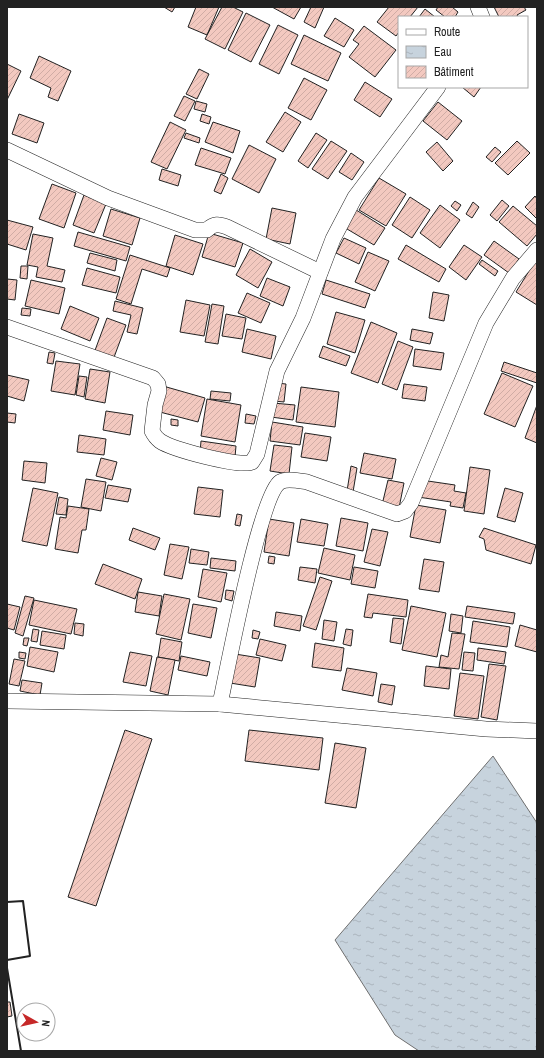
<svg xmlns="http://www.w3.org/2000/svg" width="544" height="1058" viewBox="0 0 544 1058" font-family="'Archivo Narrow',sans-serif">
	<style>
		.water { fill: url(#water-ripples); stroke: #6f6f6f }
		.building { fill: url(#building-hatch); stroke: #222 }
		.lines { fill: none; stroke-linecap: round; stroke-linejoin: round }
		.street-casing { stroke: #222; stroke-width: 16 }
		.street { stroke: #fff; stroke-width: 15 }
		.wall { stroke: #222; stroke-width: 2 }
	</style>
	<defs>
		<pattern id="water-ripples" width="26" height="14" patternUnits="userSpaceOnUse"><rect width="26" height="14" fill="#c7d3dd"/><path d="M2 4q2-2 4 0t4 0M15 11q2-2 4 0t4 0" fill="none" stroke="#abb5bd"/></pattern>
		<pattern id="building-hatch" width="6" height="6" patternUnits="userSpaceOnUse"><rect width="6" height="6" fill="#f3c9c0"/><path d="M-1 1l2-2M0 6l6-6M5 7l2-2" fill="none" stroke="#d0aca5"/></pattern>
	</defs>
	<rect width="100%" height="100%" fill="#fff"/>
	<polygon class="water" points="493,756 537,823 537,1051 419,1051 395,1035 335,940"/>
	<g class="building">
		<polygon points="164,7 175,7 172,12"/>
		<polygon points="196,7 219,7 207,35 188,27"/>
		<polygon points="222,7 233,7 243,12 225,49 205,39"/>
		<polygon points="272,7 301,7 294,19"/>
		<polygon points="311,7 324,7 315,28 304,22"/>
		<polygon points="389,7 418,7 410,17 399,17 399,32 396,36 377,22"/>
		<polygon points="438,7 452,7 458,12 455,17 445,17 436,10"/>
		<polygon points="494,7 524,7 526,10 517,15 518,17 499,17"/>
		<polygon points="425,9 435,17 419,17"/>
		<polygon points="246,13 270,25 251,62 228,50"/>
		<polygon points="335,18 354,30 344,47 324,36"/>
		<polygon points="278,25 298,35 279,74 259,64"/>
		<polygon points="364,26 396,50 375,77 349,57 359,44 353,40"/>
		<polygon points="304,35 341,53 328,81 291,64"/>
		<polygon points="39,56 71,71 58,101 48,97 51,88 30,78"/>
		<polygon points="7,64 21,71 7,100"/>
		<polygon points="199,69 209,74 197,99 186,94"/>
		<polygon points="304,78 327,90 311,120 288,108"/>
		<polygon points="365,82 392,99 380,117 354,100"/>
		<polygon points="462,87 481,87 474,97"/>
		<polygon points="184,96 195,101 185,121 174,116"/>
		<polygon points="196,101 207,104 205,112 194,109"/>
		<polygon points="438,102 462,121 447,140 423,121"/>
		<polygon points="285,112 301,122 283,152 266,142"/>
		<polygon points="19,114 44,123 37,143 12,134"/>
		<polygon points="202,114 211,117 209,124 200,121"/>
		<polygon points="170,122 186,130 167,169 151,162"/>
		<polygon points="213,122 240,131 233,153 205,142"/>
		<polygon points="186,133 200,138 199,143 184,138"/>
		<polygon points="316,133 327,140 308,168 298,161"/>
		<polygon points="331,141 347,151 328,179 312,169"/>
		<polygon points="517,141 530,153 508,175 495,163"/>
		<polygon points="437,142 453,161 443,171 426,152"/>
		<polygon points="249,145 276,159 259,193 232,179"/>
		<polygon points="495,147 501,152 492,162 486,157"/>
		<polygon points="201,148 231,158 225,174 195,165"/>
		<polygon points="351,153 364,162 352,180 339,172"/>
		<polygon points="162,169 181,175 178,186 159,180"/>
		<polygon points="221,174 228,178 221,194 214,191"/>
		<polygon points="379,178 406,194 386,226 359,210"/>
		<polygon points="52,184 76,193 64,228 39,219"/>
		<polygon points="84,195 106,204 94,233 73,225"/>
		<polygon points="535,196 537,199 537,219 525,207"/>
		<polygon points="410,197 430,210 412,238 392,225"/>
		<polygon points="502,200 509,206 497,221 490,215"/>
		<polygon points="455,201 461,205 457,211 451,206"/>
		<polygon points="473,202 479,207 472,218 466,214"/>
		<polygon points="440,205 460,220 440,248 420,233"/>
		<polygon points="513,206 537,226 537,234 527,246 499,222"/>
		<polygon points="272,208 296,213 290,244 266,239"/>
		<polygon points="353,208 385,228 374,245 342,226"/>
		<polygon points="111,209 140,218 132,245 103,236"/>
		<polygon points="7,220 33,227 26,250 7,244"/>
		<polygon points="78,232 130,247 126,261 74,246"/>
		<polygon points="209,233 243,243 235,267 202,257"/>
		<polygon points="33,234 53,238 47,266 65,270 62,282 36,277 38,267 27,265"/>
		<polygon points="175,235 203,244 193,275 166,266"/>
		<polygon points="344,238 366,248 359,264 336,253"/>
		<polygon points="494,241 519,259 509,273 484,255"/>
		<polygon points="406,245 446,269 439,282 398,259"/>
		<polygon points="464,245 482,257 466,280 449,267"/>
		<polygon points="250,249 272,262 258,288 236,275"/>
		<polygon points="368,252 389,261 375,291 355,282"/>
		<polygon points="90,253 117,260 115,271 87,263"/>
		<polygon points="130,255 170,268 167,277 142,269 131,304 116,299"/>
		<polygon points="537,258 537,305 516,292"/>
		<polygon points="482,260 498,271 495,276 479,264"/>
		<polygon points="21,266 28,266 27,279 20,278"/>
		<polygon points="87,268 120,277 116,293 82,285"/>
		<polygon points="267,278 290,287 283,306 260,296"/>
		<polygon points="7,279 17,280 15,300 7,299"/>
		<polygon points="31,280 65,288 59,314 25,306"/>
		<polygon points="326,280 370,294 365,308 322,294"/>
		<polygon points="433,292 449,295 444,321 429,318"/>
		<polygon points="247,293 270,303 261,323 238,313"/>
		<polygon points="186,300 210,305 204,336 180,332"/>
		<polygon points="115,301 143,308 137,334 127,332 131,315 113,311"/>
		<polygon points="212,304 224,306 218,344 205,342"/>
		<polygon points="70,306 99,318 90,341 61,329"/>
		<polygon points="22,308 31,309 30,316 21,315"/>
		<polygon points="336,312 365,320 355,353 327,344"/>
		<polygon points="226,314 246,318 242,339 222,336"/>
		<polygon points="107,318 126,325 113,360 94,353"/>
		<polygon points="371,322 397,333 378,383 351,373"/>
		<polygon points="247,329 276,336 271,359 242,352"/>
		<polygon points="412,329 433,333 430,344 410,340"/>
		<polygon points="398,341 413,347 397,390 382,384"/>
		<polygon points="323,346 350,356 346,366 319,357"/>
		<polygon points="415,349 444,353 441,370 413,366"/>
		<polygon points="49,352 55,353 53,364 47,363"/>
		<polygon points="56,361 80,364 75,395 51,391"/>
		<polygon points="504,362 537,373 537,383 501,371"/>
		<polygon points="90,369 110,372 105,403 85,399"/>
		<polygon points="502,373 533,386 515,427 484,414"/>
		<polygon points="7,375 29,380 24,401 7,396"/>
		<polygon points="79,376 87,377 84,397 76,395"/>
		<polygon points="276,383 286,384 284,402 274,401"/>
		<polygon points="404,384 427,387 425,401 402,398"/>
		<polygon points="163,386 205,398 198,422 156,411"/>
		<polygon points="301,387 339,392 335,427 296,422"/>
		<polygon points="211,391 231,393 230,401 210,399"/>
		<polygon points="207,399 241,405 235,442 201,436"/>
		<polygon points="273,403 295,405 293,420 271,417"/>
		<polygon points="537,405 537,443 525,438"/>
		<polygon points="106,411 133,415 130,435 103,430"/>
		<polygon points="7,413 16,414 15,423 7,422"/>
		<polygon points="246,414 256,416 254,424 245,423"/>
		<polygon points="171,419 178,420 178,426 171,425"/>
		<polygon points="272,422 303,427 300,445 270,441"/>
		<polygon points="305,433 331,437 327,461 301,457"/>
		<polygon points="79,435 106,439 104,455 77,452"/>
		<polygon points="201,441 236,446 235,457 200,453"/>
		<polygon points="274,445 292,447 289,474 270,471"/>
		<polygon points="364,453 396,459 392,479 360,473"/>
		<polygon points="101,458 117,462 112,480 96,476"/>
		<polygon points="24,461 47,463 45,483 22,480"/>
		<polygon points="351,466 357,468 353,492 347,491"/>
		<polygon points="470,467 490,470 484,514 464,511"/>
		<polygon points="86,479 106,482 101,511 81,507"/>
		<polygon points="388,480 404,483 399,508 382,505"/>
		<polygon points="421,480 455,485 454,491 466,493 463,508 450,506 451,502 418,497"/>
		<polygon points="108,485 131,489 128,502 105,498"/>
		<polygon points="198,487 223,490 220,517 194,514"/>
		<polygon points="33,488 58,493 47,546 22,541"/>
		<polygon points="505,488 523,493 515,522 497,517"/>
		<polygon points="59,497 68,499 66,515 56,514"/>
		<polygon points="416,505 446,510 440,543 410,537"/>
		<polygon points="68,506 89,509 86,530 82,530 78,553 55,549 60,517 66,518"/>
		<polygon points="237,514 242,515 240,526 235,525"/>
		<polygon points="341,518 368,523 363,551 336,546"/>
		<polygon points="269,519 294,523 289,556 264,552"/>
		<polygon points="301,519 328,524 324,546 297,542"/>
		<polygon points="133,528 160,538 155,550 129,540"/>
		<polygon points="484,528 536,545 531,564 486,550 484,539 479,537"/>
		<polygon points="372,529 388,532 380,566 364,562"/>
		<polygon points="170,544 189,547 182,579 164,575"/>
		<polygon points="324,548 355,555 350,580 318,573"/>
		<polygon points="191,549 209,552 207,565 189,563"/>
		<polygon points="269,556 275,557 274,564 268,563"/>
		<polygon points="211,558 236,561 235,571 210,568"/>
		<polygon points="424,559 444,562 439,592 419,589"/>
		<polygon points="103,564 142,579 135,599 95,584"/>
		<polygon points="300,567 317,569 315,583 298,580"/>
		<polygon points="354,567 378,571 375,588 351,584"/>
		<polygon points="203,569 227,573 221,602 198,597"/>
		<polygon points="320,577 332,581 316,630 303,626"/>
		<polygon points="226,590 234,591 232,601 225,599"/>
		<polygon points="138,592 162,596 159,616 135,612"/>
		<polygon points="164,594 190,599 181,640 156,634"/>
		<polygon points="368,594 408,600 406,617 373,613 372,618 364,617"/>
		<polygon points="25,596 34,598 23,636 15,633"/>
		<polygon points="34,600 77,609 71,634 29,625"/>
		<polygon points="7,604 20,607 14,630 7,628"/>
		<polygon points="193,604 217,608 211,638 188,633"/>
		<polygon points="411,606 446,613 437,657 402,650"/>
		<polygon points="467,606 515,613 513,624 465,617"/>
		<polygon points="276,612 302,616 300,631 274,626"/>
		<polygon points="451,614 463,616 461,633 449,631"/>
		<polygon points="393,618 404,619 401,644 390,642"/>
		<polygon points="324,620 337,622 334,641 322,639"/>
		<polygon points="473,621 510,627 507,647 470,642"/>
		<polygon points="75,623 84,624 83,636 74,634"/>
		<polygon points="520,625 537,630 537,652 515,646"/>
		<polygon points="33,629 39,630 37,642 31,641"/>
		<polygon points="346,629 353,630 351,646 343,644"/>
		<polygon points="253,630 260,632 258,639 252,638"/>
		<polygon points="42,631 66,635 64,649 40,645"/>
		<polygon points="452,633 465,634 459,669 439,667 441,655 448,657"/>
		<polygon points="24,638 29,638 27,646 23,645"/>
		<polygon points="161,638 182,642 179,661 158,657"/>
		<polygon points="260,639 286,645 282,661 256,655"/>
		<polygon points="315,643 344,648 341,671 312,667"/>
		<polygon points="30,647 58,652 54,672 27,666"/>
		<polygon points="478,648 506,652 504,664 477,660"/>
		<polygon points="19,652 26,653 25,659 19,658"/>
		<polygon points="130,652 152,656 146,686 123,682"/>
		<polygon points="464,652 475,653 473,671 462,670"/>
		<polygon points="235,654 260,658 255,687 230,683"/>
		<polygon points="181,656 210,662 207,676 178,670"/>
		<polygon points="157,657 175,660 168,695 150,691"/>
		<polygon points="14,659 25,661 19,686 9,684"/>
		<polygon points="489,664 506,666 497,720 481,717"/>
		<polygon points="426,666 451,669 449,689 424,686"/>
		<polygon points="347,668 377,673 373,696 342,690"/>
		<polygon points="460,673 484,676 478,719 454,716"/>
		<polygon points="22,680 42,683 40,695 20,691"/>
		<polygon points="381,684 395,686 392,705 378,702"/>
		<polygon points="125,730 152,739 96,906 68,897"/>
		<polygon points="249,730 323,738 319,770 245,761"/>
		<polygon points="335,743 366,748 356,808 325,803"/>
		<polygon points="7,1002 10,1002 12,1016 7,1017"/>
	</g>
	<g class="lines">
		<g class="street-casing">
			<g id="street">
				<polyline points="478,7 482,17"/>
				<path d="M7 150 108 198 195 230H207C214 223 219 224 227 227L320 272"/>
				<path d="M7 327 153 378 158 384 159 391 155 405 152 431C154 435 156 438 160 441 172 449 240 468 252 462L257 454 277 371 303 318 333 239 355 197 438 87"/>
				<polyline points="7,701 220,704 486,729 537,731"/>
				<path d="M220 704C227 672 260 495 280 482 287 478 300 481 307 482L397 514 405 511 411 503 486 323 513 278 537 250"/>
			</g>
		</g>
		<use href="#street" class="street"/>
		<g class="wall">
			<polyline points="7,902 23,901 30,956 7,960"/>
			<polyline points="7,968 21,1051"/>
		</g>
	</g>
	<rect width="544" height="1058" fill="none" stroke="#222222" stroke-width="16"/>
	<rect x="398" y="16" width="130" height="72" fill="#ffffff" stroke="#a7a7a7"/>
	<rect x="406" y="29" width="20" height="6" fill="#ffffff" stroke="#a7a7a7"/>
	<text x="434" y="36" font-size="12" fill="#222222">Route</text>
	<rect x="406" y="46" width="20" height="12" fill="url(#water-ripples)" stroke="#a7a7a7"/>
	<text x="434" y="56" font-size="12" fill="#222222">Eau</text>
	<rect x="406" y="66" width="20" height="12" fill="url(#building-hatch)" stroke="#a7a7a7"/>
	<text x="434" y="76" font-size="12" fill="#222222">Bâtiment</text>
	<g transform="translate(36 1022) rotate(98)"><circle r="19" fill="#ffffff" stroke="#a7a7a7"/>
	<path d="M0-3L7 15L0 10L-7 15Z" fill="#c62828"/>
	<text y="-6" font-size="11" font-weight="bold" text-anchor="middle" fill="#222222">N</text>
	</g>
</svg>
